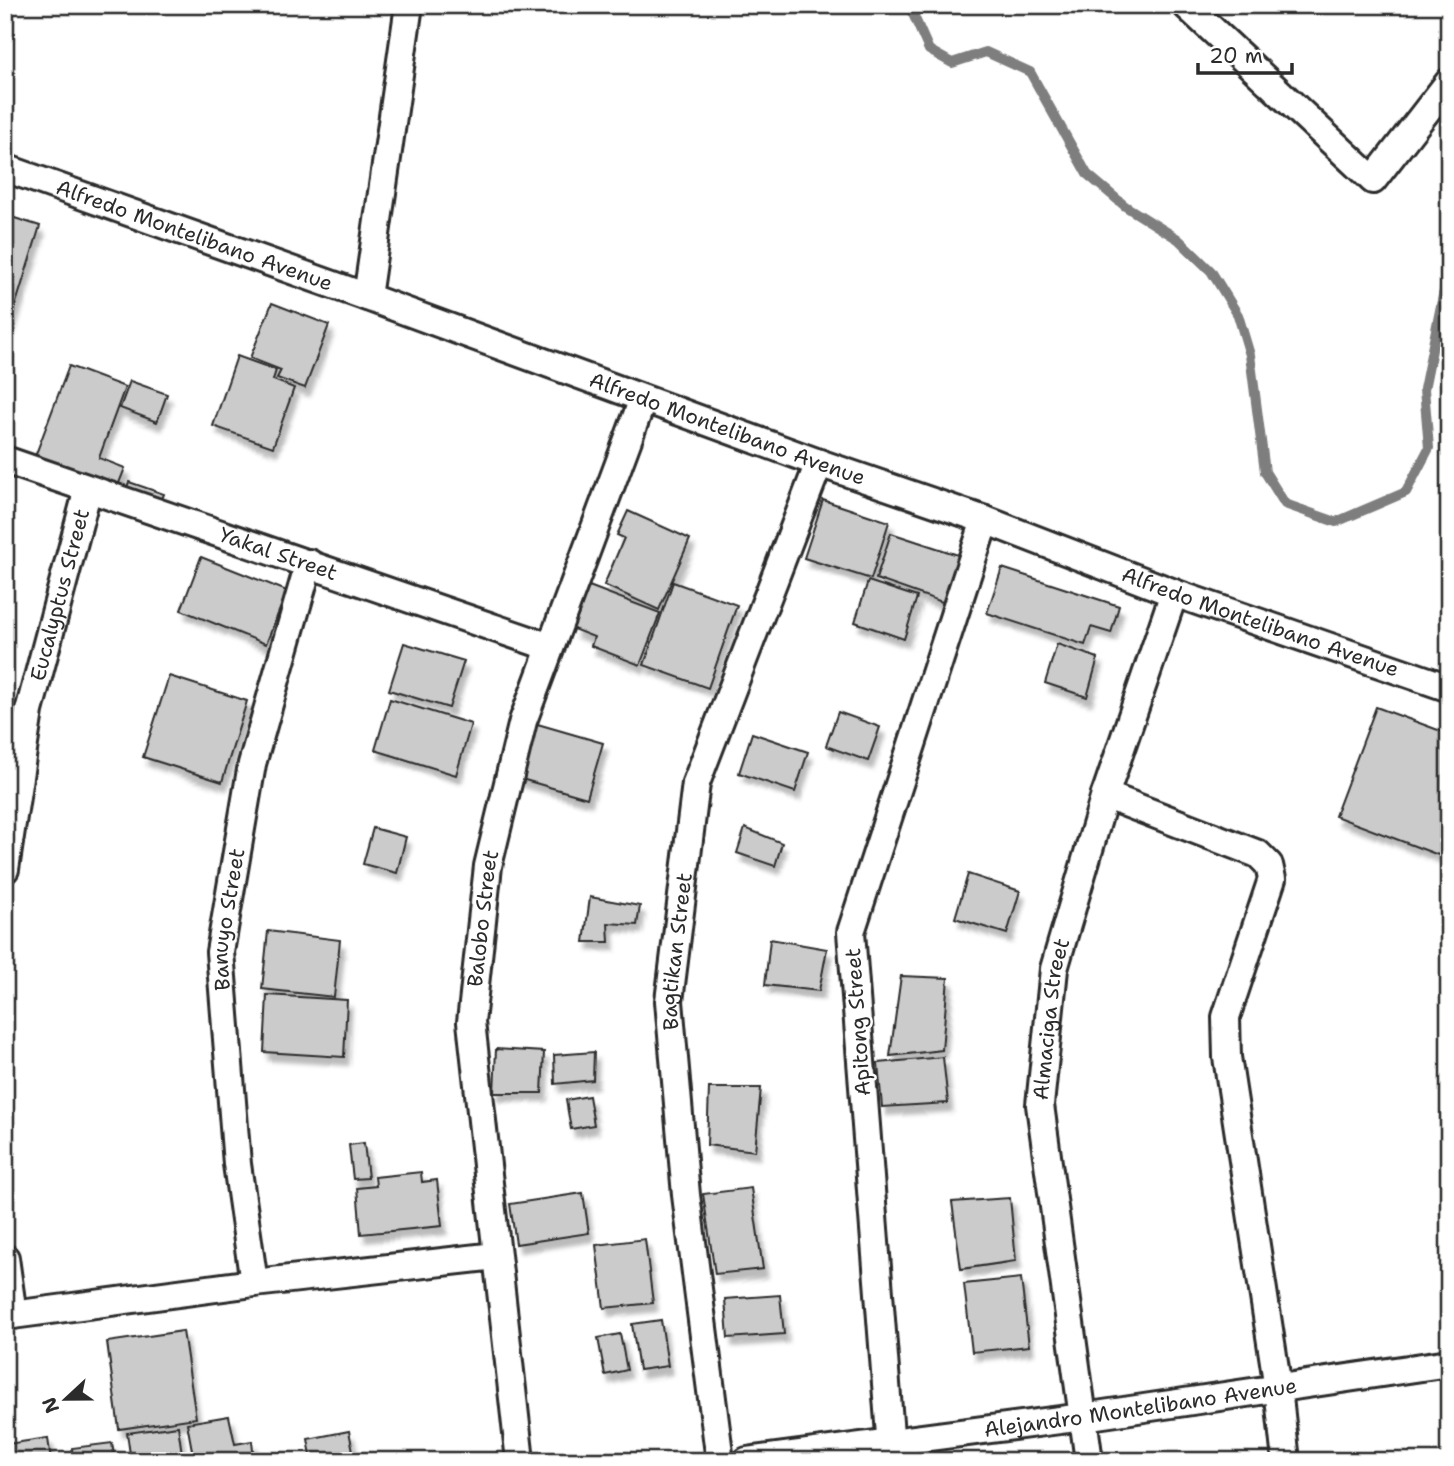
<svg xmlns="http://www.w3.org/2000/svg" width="1454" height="1466" viewBox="0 0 1454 1466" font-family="'Shantell Sans',sans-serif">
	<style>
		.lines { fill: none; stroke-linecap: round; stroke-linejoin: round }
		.stream { stroke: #7e7e7e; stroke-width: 10 }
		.building { fill: #cbcbcb; stroke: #2b2b2b; stroke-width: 2; filter: url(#shadow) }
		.minor-casing { stroke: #2b2b2b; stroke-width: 32 }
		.minor { stroke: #fff; stroke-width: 26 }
		.labels { text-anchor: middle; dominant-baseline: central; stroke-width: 5; stroke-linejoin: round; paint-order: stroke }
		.street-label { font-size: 21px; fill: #2b2b2b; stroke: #fff }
	</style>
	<defs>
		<filter id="shadow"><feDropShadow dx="4.5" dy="8" stdDeviation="2" flood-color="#0004"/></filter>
	</defs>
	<rect width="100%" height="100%" fill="#fff"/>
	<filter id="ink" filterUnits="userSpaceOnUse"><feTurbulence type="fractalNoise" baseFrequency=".0143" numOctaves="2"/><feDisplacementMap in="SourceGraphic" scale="14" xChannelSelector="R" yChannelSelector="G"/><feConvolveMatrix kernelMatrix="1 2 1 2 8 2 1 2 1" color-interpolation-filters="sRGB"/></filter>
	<g filter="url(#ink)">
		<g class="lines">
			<polyline class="stream" points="909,5 929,50 952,63 986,52 1030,72 1087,174 1125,206 1178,239 1211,271 1238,315 1250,355 1265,472 1285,504 1336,522 1406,492 1429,448 1424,389 1449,266"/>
		</g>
		<g class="building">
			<polygon points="5,215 40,226 5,339"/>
			<polygon points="272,303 329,325 305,388 277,378 281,370 250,358"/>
			<polygon points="237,356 276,370 273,380 294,388 273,447 213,426"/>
			<polygon points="69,366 125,387 99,458 125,468 115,493 33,462"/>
			<polygon points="130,381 167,394 157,422 120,408"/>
			<polygon points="129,482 164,494 159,507 124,494"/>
			<polygon points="823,500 889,522 871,579 804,558"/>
			<polygon points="628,511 690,539 659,610 604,585 624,538 617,535"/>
			<polygon points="891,533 961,556 945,603 876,579"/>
			<polygon points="201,557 287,591 266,644 181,610"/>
			<polygon points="1002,568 1119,606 1111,633 1091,627 1085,645 987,613"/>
			<polygon points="868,581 917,597 904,639 855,622"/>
			<polygon points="673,582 737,605 708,688 644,665"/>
			<polygon points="589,586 660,613 640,665 591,646 594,637 573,629"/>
			<polygon points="404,643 464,661 449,708 389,690"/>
			<polygon points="1057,644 1098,658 1087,697 1045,683"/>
			<polygon points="169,676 247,701 222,782 143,757"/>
			<polygon points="390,699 471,724 456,775 375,750"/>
			<polygon points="1376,707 1449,734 1449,859 1335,816"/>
			<polygon points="838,712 880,727 868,761 826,746"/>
			<polygon points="534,723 603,743 587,798 518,778"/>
			<polygon points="752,733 808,752 795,792 739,773"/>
			<polygon points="373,828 406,837 397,873 363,864"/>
			<polygon points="745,828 782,843 775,866 737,853"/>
			<polygon points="968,874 1020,891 1007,934 955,918"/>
			<polygon points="590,897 640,906 637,925 608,923 609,942 584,942"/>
			<polygon points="268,931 340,940 334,997 262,989"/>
			<polygon points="770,939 827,949 819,991 765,985"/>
			<polygon points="901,976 948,978 942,1050 890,1056"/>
			<polygon points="267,995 347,1000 344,1057 264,1052"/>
			<polygon points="496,1049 544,1052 542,1093 494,1093"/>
			<polygon points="594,1052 593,1080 555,1084 554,1055"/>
			<polygon points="943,1057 948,1103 882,1107 878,1063"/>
			<polygon points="709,1088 761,1088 755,1151 707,1145"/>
			<polygon points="589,1096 594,1125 571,1129 566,1100"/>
			<polygon points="364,1143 368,1178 353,1179 349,1145"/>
			<polygon points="421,1172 422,1182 437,1180 442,1226 361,1234 357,1188 376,1186 375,1177"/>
			<polygon points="751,1188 763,1269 715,1274 703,1194"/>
			<polygon points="583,1193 589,1233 516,1244 510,1204"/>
			<polygon points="1010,1198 1016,1261 961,1269 952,1202"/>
			<polygon points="645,1239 653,1303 604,1308 596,1245"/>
			<polygon points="1021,1278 1029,1346 972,1352 964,1284"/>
			<polygon points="780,1295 784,1334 728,1338 725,1299"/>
			<polygon points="661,1320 668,1366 639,1370 632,1324"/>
			<polygon points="183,1331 196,1418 119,1429 107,1342"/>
			<polygon points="620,1334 627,1370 605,1375 598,1338"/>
			<polygon points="229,1416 235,1444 252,1441 254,1461 194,1461 187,1423"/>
			<polygon points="178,1426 183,1461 131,1461 127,1433"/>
			<polygon points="349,1431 355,1461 312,1461 308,1439"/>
			<polygon points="48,1438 51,1461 9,1461 7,1444"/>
			<polygon points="112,1443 115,1461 73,1461 72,1448"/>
		</g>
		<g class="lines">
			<g class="minor-casing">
				<g id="minor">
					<polyline points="1186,5 1373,180 1449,82"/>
					<path id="s1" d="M5 168 367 297 819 463 985 520 1174 593 1449 688"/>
					<polyline points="367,297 409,5"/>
					<path id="s2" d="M5 460 550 647"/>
					<polyline points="1105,795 1258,854 1269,865 1272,879 1226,1017 1227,1057 1278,1388 1286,1461"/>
					<path id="s3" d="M5 869 29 711 88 489"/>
					<polyline points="5,1258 13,1315"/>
					<path id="s4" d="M254 1283 237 1164 220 952 252 764 309 563"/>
					<polyline points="5,1316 254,1283 496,1256"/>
					<path id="s5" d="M520 1461 471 1022 488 866 523 721 643 399"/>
					<path id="s6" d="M720 1461 686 1195 669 1001 696 783 819 463"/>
					<path id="s7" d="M747 1461 1083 1417 1449 1363"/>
					<polyline points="892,1461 851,932 985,520"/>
					<path id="s8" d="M1089 1461 1040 1105 1054 969 1105 795 1174 593"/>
				</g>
			</g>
			<use href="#minor" class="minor"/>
		</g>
	</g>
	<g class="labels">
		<g class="street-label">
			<text stroke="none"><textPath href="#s1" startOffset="201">Alfredo Montelibano Avenue</textPath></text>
			<text stroke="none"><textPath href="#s1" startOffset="768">Alfredo Montelibano Avenue</textPath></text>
			<text stroke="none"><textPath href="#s2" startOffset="289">Yakal Street</textPath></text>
			<text stroke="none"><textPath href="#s3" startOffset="280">Eucalyptus Street</textPath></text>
			<text stroke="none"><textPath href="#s1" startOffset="1335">Alfredo Montelibano Avenue</textPath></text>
			<text stroke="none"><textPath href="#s4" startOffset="366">Banuyo Street</textPath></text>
			<text stroke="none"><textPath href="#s5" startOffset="546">Balobo Street</textPath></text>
			<text stroke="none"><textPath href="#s6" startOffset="513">Bagtikan Street</textPath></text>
			<text stroke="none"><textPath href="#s8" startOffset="446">Almaciga Street</textPath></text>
			<text transform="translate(858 1022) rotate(-94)">Apitong Street</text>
			<text stroke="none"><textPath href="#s7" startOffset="397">Alejandro Montelibano Avenue</textPath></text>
		</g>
	</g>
	<rect width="1454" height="1466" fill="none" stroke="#fff" stroke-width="28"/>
	<rect x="14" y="14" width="1426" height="1438" fill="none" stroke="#2b2b2b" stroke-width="2.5" filter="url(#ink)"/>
	<g transform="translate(66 1399) rotate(248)" stroke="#ffffff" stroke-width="5" paint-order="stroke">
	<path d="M0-5L12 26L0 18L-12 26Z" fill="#2b2b2b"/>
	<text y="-10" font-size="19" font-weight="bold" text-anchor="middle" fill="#2b2b2b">N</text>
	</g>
	<path d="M1198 63v10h94v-10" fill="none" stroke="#2b2b2b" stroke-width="3.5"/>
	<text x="1209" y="63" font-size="21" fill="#2b2b2b" stroke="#ffffff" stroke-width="5" paint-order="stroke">20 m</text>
</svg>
